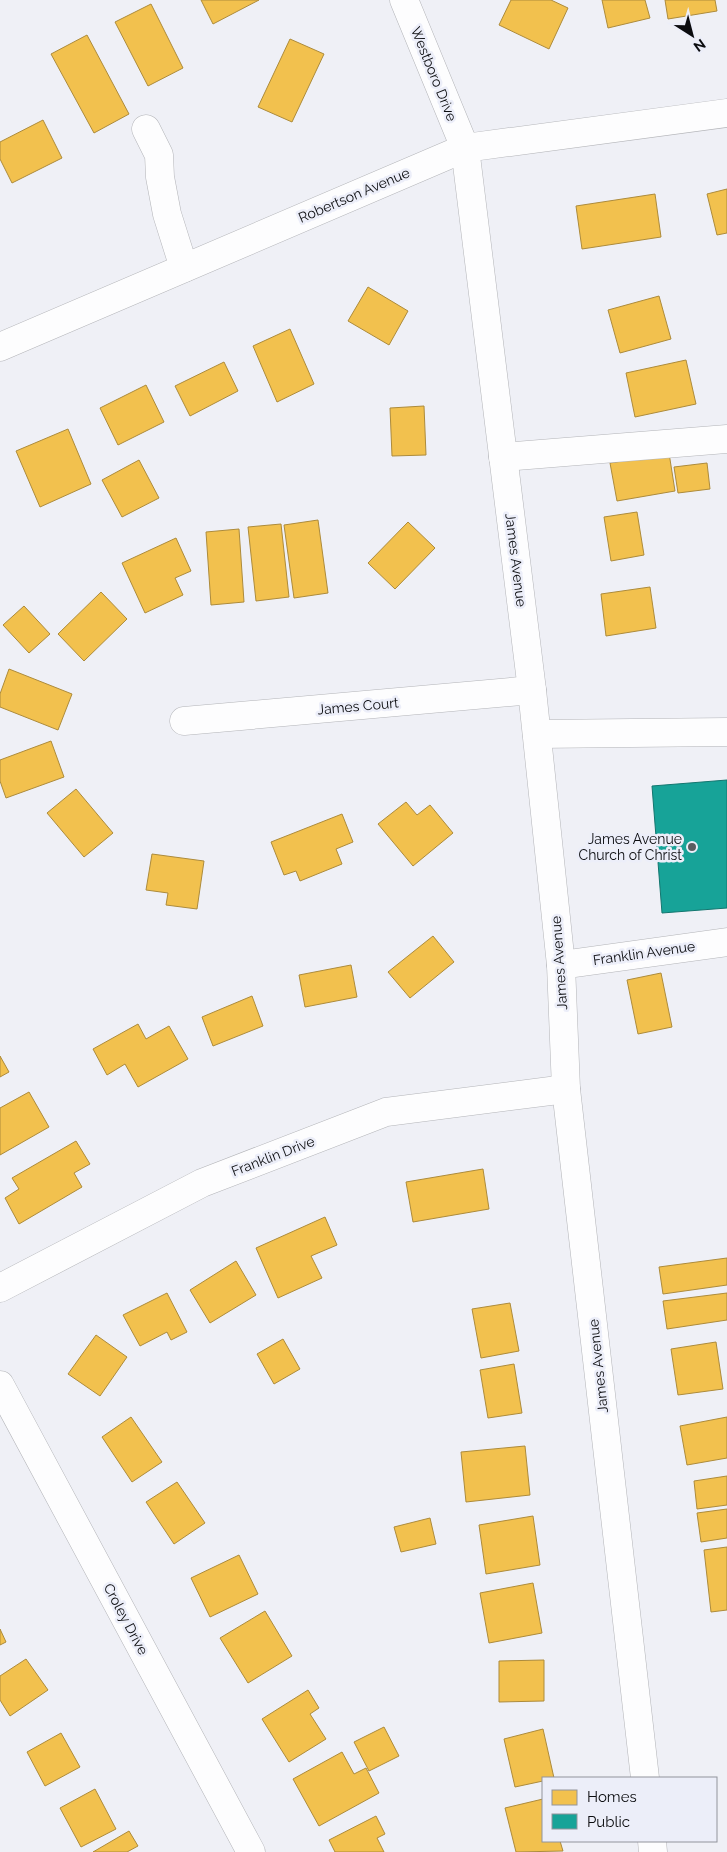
<svg xmlns="http://www.w3.org/2000/svg" width="727" height="1852" viewBox="0 0 727 1852" font-family="Raleway,sans-serif">
	<style>
		.homes { fill: #f2c14e; stroke: #ad8b3b }
		.public { fill: #17a398; stroke: #13766f }
		.lines { fill: none; stroke-linecap: round; stroke-linejoin: round }
		.minor-casing { stroke: #b3b4b8; stroke-width: 29 }
		.minor { stroke: #fdfdfe; stroke-width: 28 }
		.poi-dot { fill: #5b5c60; stroke: #eceef9; stroke-width: 2 }
		.labels { text-anchor: middle; dominant-baseline: central; stroke-width: 5; stroke-linejoin: round; paint-order: stroke }
		.street-label { font-size: 14px; fill: #0b0c0f; stroke: #eceef9 }
		.poi-label { font-size: 14px; fill: #0b0c0f; stroke: #eceef9; text-anchor: end }
	</style>
	<rect width="100%" height="100%" fill="#eff0f6"/>
	<g class="homes">
		<polygon points="201,0 259,0 213,24"/>
		<polygon points="511,0 551,0 568,8 549,49 499,25"/>
		<polygon points="602,0 645,0 650,18 608,28"/>
		<polygon points="665,0 715,0 717,11 668,19"/>
		<polygon points="151,4 183,68 148,86 115,22"/>
		<polygon points="87,35 129,114 94,133 51,54"/>
		<polygon points="290,39 324,54 292,122 258,107"/>
		<polygon points="43,120 62,158 12,183 0,159 0,142"/>
		<polygon points="727,189 727,233 717,235 707,194"/>
		<polygon points="655,194 661,237 582,249 576,206"/>
		<polygon points="368,287 408,311 389,345 348,321"/>
		<polygon points="659,296 671,339 620,353 608,310"/>
		<polygon points="290,329 314,384 277,402 253,346"/>
		<polygon points="686,360 696,404 635,417 626,373"/>
		<polygon points="224,362 238,391 190,416 175,386"/>
		<polygon points="146,385 164,422 118,445 100,408"/>
		<polygon points="424,406 426,455 392,456 390,408"/>
		<polygon points="68,429 91,484 40,507 16,451"/>
		<polygon points="669,453 675,491 617,501 610,463"/>
		<polygon points="139,460 159,498 122,517 102,480"/>
		<polygon points="707,463 710,489 678,493 674,467"/>
		<polygon points="637,512 644,555 611,561 604,517"/>
		<polygon points="318,520 328,593 294,598 284,525"/>
		<polygon points="408,522 435,548 395,589 368,563"/>
		<polygon points="281,524 289,597 256,601 248,527"/>
		<polygon points="239,529 244,602 211,605 206,532"/>
		<polygon points="176,538 191,571 175,578 183,595 145,613 122,563"/>
		<polygon points="650,587 656,628 606,636 601,594"/>
		<polygon points="101,592 127,619 84,661 58,634"/>
		<polygon points="24,606 50,634 29,653 3,625"/>
		<polygon points="9,669 72,694 58,730 0,707 0,694"/>
		<polygon points="51,741 64,777 6,798 0,781 0,760"/>
		<polygon points="76,789 113,833 84,857 47,813"/>
		<polygon points="406,802 417,815 430,805 453,833 413,866 378,824"/>
		<polygon points="342,814 353,842 336,849 342,864 300,881 296,871 284,875 271,842"/>
		<polygon points="152,854 204,861 197,909 166,905 168,893 146,890"/>
		<polygon points="433,936 454,962 410,998 388,972"/>
		<polygon points="351,965 357,997 305,1007 299,975"/>
		<polygon points="661,973 672,1027 638,1034 627,980"/>
		<polygon points="252,996 263,1026 213,1046 202,1017"/>
		<polygon points="138,1024 146,1039 169,1026 188,1059 138,1087 125,1064 107,1075 93,1049"/>
		<polygon points="0,1056 9,1072 0,1077"/>
		<polygon points="29,1092 49,1127 0,1155 0,1108"/>
		<polygon points="76,1141 90,1164 74,1173 82,1187 19,1224 5,1198 19,1189 12,1178"/>
		<polygon points="483,1169 489,1209 413,1222 406,1182"/>
		<polygon points="325,1217 337,1245 311,1256 322,1278 278,1298 256,1248"/>
		<polygon points="727,1258 727,1285 663,1294 659,1267"/>
		<polygon points="236,1261 256,1295 210,1323 190,1290"/>
		<polygon points="167,1293 187,1332 171,1340 167,1332 140,1346 123,1315"/>
		<polygon points="727,1293 727,1320 667,1329 663,1301"/>
		<polygon points="510,1303 519,1351 481,1358 472,1309"/>
		<polygon points="96,1335 127,1357 100,1396 68,1374"/>
		<polygon points="283,1339 300,1369 274,1384 257,1354"/>
		<polygon points="716,1342 723,1389 678,1395 671,1349"/>
		<polygon points="514,1364 522,1413 488,1418 480,1370"/>
		<polygon points="131,1417 162,1462 132,1482 102,1437"/>
		<polygon points="727,1417 727,1458 687,1465 680,1426"/>
		<polygon points="525,1446 530,1495 466,1502 461,1452"/>
		<polygon points="727,1476 727,1505 697,1509 694,1481"/>
		<polygon points="177,1482 205,1523 174,1544 146,1502"/>
		<polygon points="727,1509 727,1538 701,1542 697,1513"/>
		<polygon points="533,1516 540,1565 486,1574 479,1525"/>
		<polygon points="430,1518 436,1544 401,1552 394,1527"/>
		<polygon points="727,1547 727,1610 711,1612 704,1550"/>
		<polygon points="239,1555 258,1594 210,1617 191,1578"/>
		<polygon points="533,1583 542,1633 489,1643 480,1593"/>
		<polygon points="265,1611 292,1656 248,1683 220,1638"/>
		<polygon points="0,1629 6,1642 0,1645"/>
		<polygon points="26,1659 48,1690 10,1716 0,1700 0,1676"/>
		<polygon points="544,1660 544,1701 499,1702 499,1661"/>
		<polygon points="308,1690 319,1708 310,1714 326,1739 289,1762 262,1719"/>
		<polygon points="384,1727 399,1756 369,1771 354,1742"/>
		<polygon points="543,1729 554,1778 543,1778 543,1781 515,1787 504,1739"/>
		<polygon points="61,1733 80,1767 45,1786 27,1752"/>
		<polygon points="342,1752 354,1774 366,1768 379,1793 319,1826 293,1779"/>
		<polygon points="95,1789 116,1829 81,1847 60,1808"/>
		<polygon points="543,1799 543,1841 560,1841 563,1851 516,1852 505,1808"/>
		<polygon points="376,1816 385,1834 377,1838 384,1852 335,1852 329,1840"/>
		<polygon points="129,1831 138,1846 127,1852 93,1852"/>
	</g>
	<polygon class="public" points="727,780 727,908 662,913 652,786"/>
	<g class="lines">
		<g class="minor-casing">
			<g id="minor">
				<polyline points="404,0 465,148 532,690 561,965 566,1089 645,1778"/>
				<polyline points="146,129 159,155 160,177 167,214 184,268"/>
				<polyline points="0,347 465,148 727,113"/>
				<polyline points="503,457 727,439"/>
				<polyline points="184,721 532,690"/>
				<polyline points="537,734 727,732"/>
				<polyline points="561,965 727,942"/>
				<polyline points="0,1288 202,1183 386,1112 566,1089"/>
				<polyline points="0,1385 251,1852"/>
				<polyline points="652,1841 653,1852"/>
			</g>
		</g>
		<use href="#minor" class="minor"/>
	</g>
	<circle class="poi-dot" cx="692" cy="847" r="5"/>
	<g class="labels">
		<g class="street-label">
			<text transform="translate(434 74) rotate(68)">Westboro Drive</text>
			<text transform="translate(354 195) rotate(-23)">Robertson Avenue</text>
			<text transform="translate(516 560) rotate(83)">James Avenue</text>
			<text transform="translate(358 706) rotate(-5)">James Court</text>
			<text transform="translate(644 953) rotate(-8)">Franklin Avenue</text>
			<text transform="translate(559 963) rotate(-94)">James Avenue</text>
			<text transform="translate(273 1156) rotate(-21)">Franklin Drive</text>
			<text transform="translate(598 1366) rotate(-96)">James Avenue</text>
			<text transform="translate(126 1619) rotate(62)">Croley Drive</text>
		</g>
		<g class="poi-label">
			<text x="682" y="839">James Avenue<tspan x="682" dy="16">Church of Christ</tspan></text>
		</g>
	</g>
	<rect x="542" y="1777" width="175" height="65" fill="#eceef9" stroke="#92949b"/>
	<rect x="552" y="1790" width="25" height="15" fill="#f2c14e" stroke="#92949b"/>
	<text x="587" y="1802" font-size="15" fill="#0b0c0f">Homes</text>
	<rect x="552" y="1814" width="25" height="15" fill="#17a398" stroke="#92949b"/>
	<text x="587" y="1827" font-size="15" fill="#0b0c0f">Public</text>
	<g transform="translate(692 35) rotate(144)" stroke="#eceef9" stroke-width="4" paint-order="stroke">
	<path d="M0-4L9 19L0 12L-9 19Z" fill="#0b0c0f"/>
	<text y="-8" font-size="14" font-weight="bold" text-anchor="middle" fill="#0b0c0f">N</text>
	</g>
</svg>
